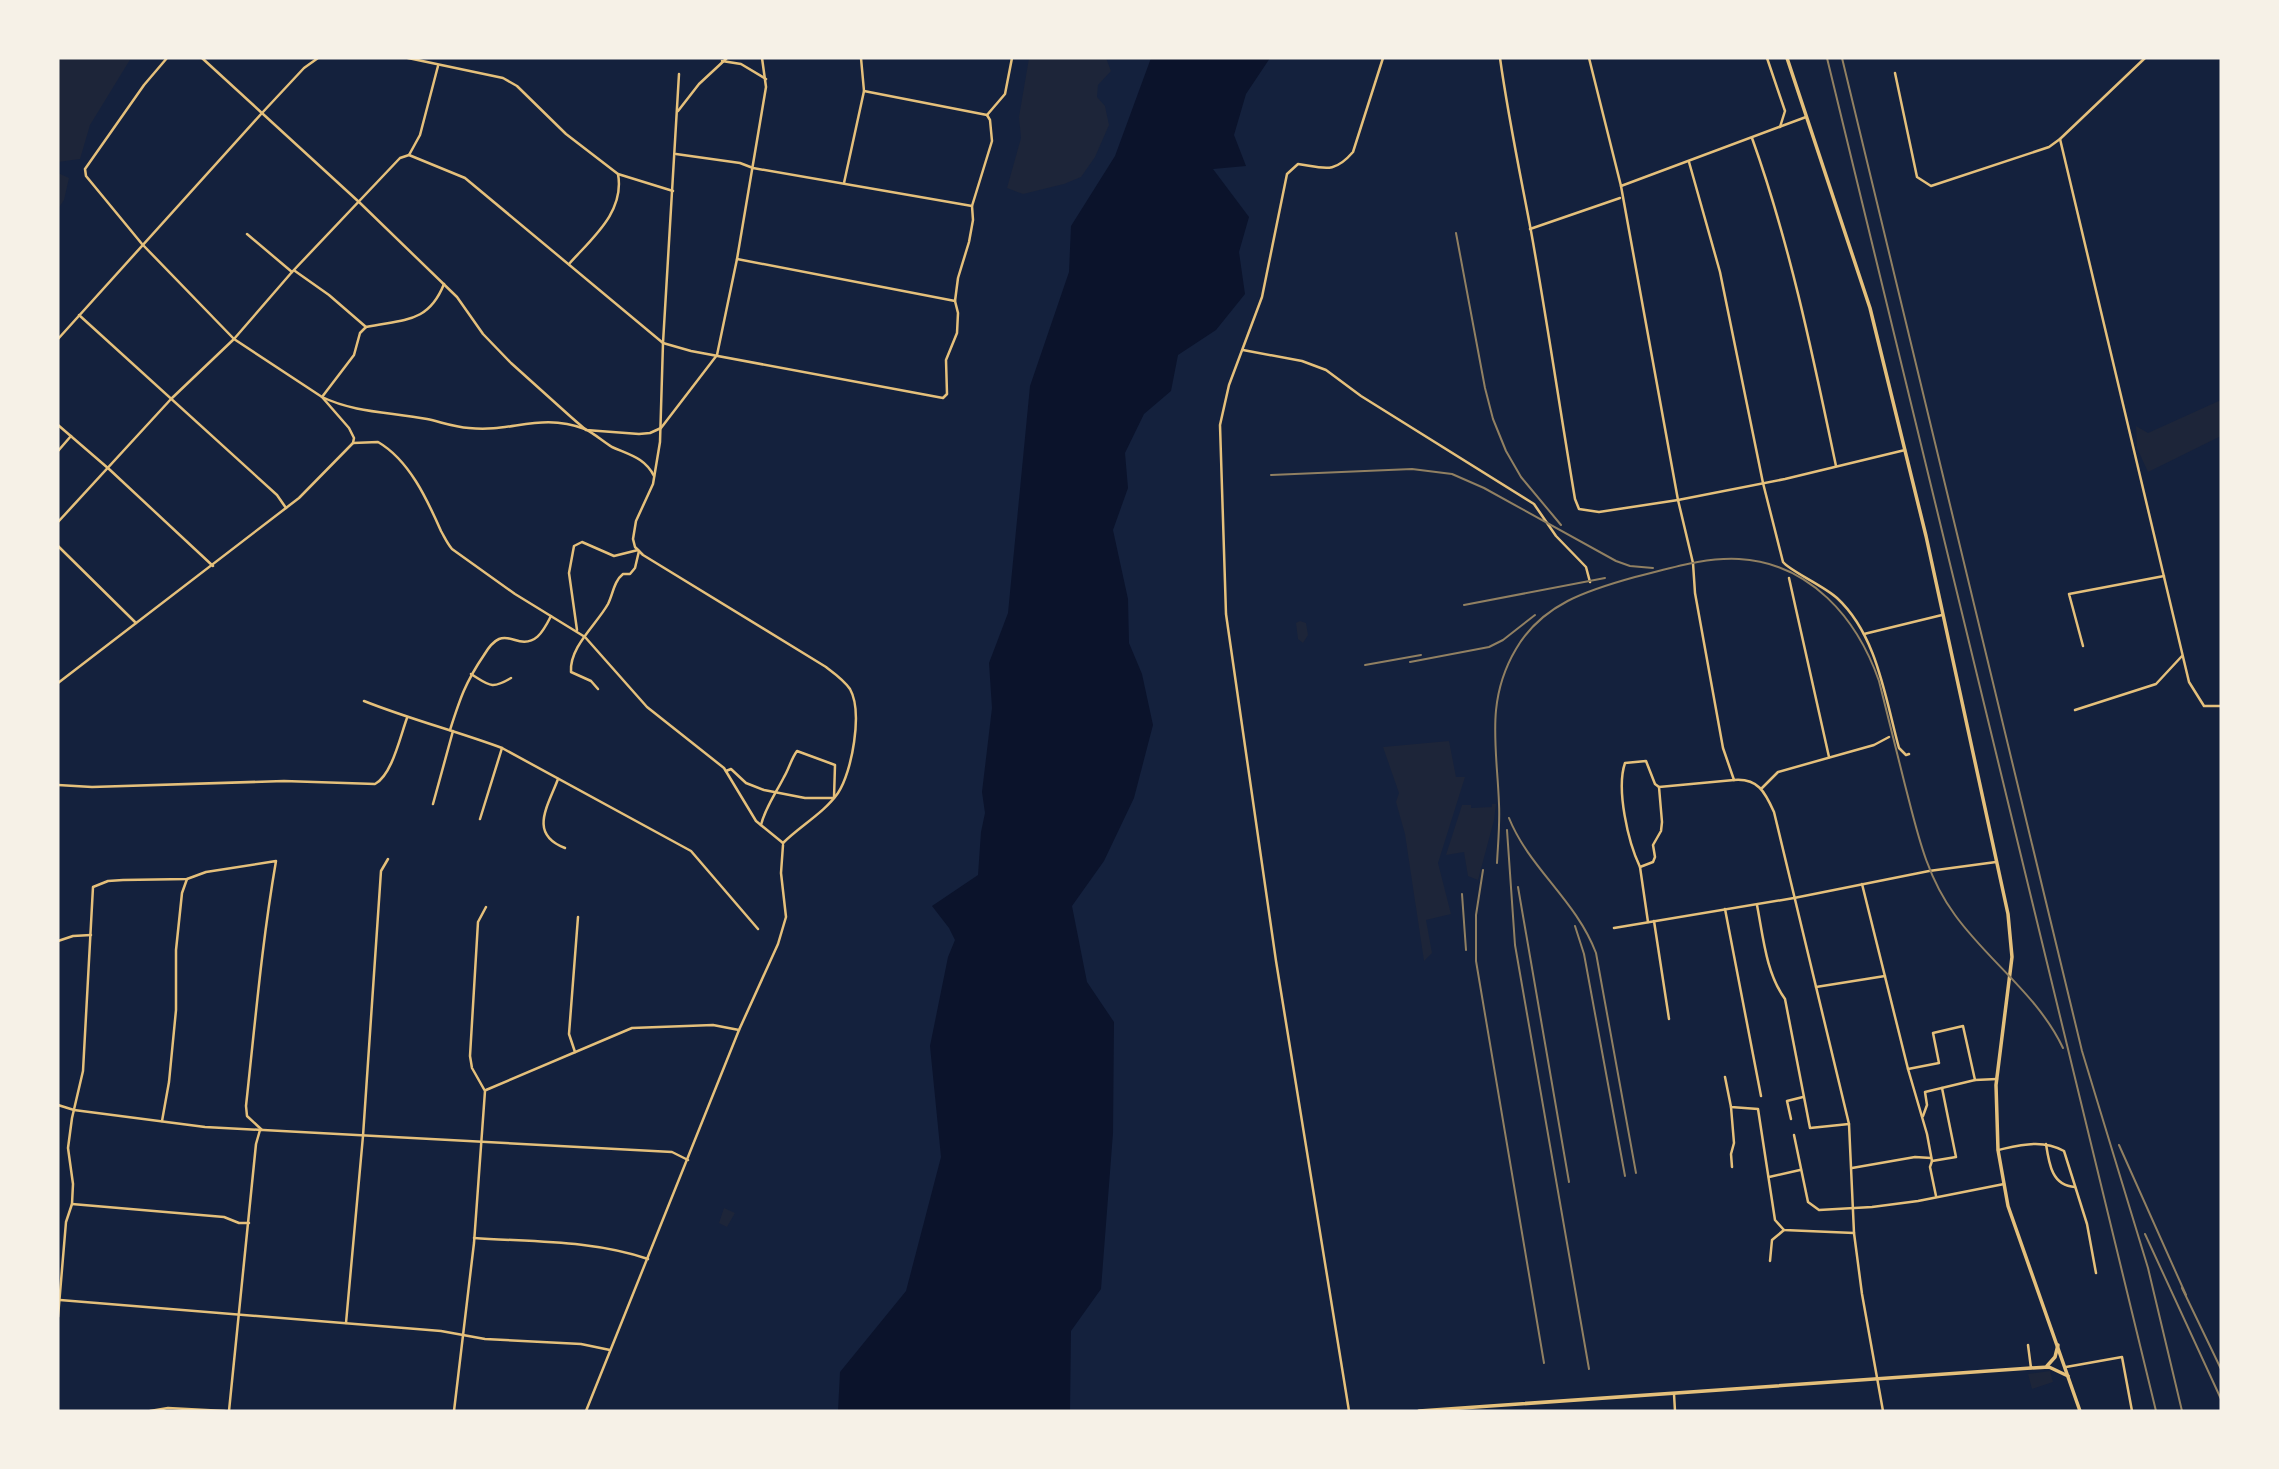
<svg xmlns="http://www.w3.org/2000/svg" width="2279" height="1469" viewBox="0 0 2279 1469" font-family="Arial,sans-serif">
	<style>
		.green { fill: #1d2539 }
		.water { fill: #0b132b }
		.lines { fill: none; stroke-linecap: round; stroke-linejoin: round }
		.minor { stroke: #e5c07b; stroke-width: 2.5 }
		.secondary { stroke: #e5c07b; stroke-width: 3.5 }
		.rail { stroke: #918062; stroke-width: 2 }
	</style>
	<rect width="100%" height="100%" fill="#14213d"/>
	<g class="green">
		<polygon points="58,58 131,58 90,125 80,159 58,162"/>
		<polygon points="1029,58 1106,58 1111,71 1098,85 1097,97 1105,106 1109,125 1095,157 1081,177 1064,184 1023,194 1007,188 1021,138 1019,117"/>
		<polygon points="58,173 69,178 64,200 58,209"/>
		<polygon points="2221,400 2221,436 2148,472 2137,448 2136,426 2148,433"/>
		<polygon points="1300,621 1306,623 1308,635 1303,643 1298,639 1296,623"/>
		<polygon points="1449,741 1456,777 1465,777 1438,863 1451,914 1426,920 1432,953 1424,961 1405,834 1396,802 1399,793 1383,747"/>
		<polygon points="1492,804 1496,804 1494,820 1478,880 1468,876 1464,852 1446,855 1462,805 1471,805 1471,808 1492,807"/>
		<polygon points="724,1208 735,1213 727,1227 719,1223"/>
		<polygon points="2050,1371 2053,1382 2032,1389 2028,1374"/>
	</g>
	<polygon class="water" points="1151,58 1270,58 1246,94 1234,135 1246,166 1213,169 1249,217 1239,252 1245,294 1216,330 1178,355 1171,391 1144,414 1125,453 1128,488 1113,530 1128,599 1129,643 1142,674 1153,725 1134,798 1104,861 1072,906 1087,982 1114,1022 1113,1133 1101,1289 1071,1331 1070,1411 838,1411 840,1372 906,1291 941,1157 930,1046 948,957 955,940 949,928 932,906 978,875 981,832 985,813 982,792 992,708 989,663 1008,613 1030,386 1069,272 1071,226 1115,156"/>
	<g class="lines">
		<g class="minor">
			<polyline points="202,58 359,202 457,297 483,334 511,363 571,417 586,430 639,434 650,433 661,428 717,355 737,259 766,87 762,58"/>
			<polyline points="408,58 503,78 517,86 566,134 618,174 673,191"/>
			<path d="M1500 58C1508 116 1520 173 1531 231 1547 320 1560 410 1575 499L1579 509 1599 512 1678 500 1785 479 1905 450"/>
			<path d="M1589 58 1621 186 1678 500 1693 563 1695 593 1723 748 1734 780C1758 778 1765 792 1774 812L1849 1124 1854 1233 1862 1294 1883 1411"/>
			<polyline points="1767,58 1785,111 1780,127"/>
			<polyline points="722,61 741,64 766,79"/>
			<polyline points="1895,73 1917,177 1931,186 2049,147 2060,139 2145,58"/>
			<path d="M679 74 663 343 660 442 653 484 636 521 633 539 635 547 643 555 826 667C834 673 844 680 850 689 863 712 852 772 838 793 824 813 800 826 783 843"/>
			<polyline points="864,91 987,115"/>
			<polyline points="678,111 699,84 727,58"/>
			<polyline points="987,115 1005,94 1012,58"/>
			<path d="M1752 138C1790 244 1813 356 1836 466"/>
			<polyline points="2060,139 2189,682 2204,706 2221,706"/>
			<polyline points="676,154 740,163 753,168 972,206"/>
			<polyline points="409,155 420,135 438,66"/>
			<path d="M1689 162 1720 272 1763 483 1783 562C1790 571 1824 586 1837 598 1877 635 1885 697 1899 748L1906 755 1909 754"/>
			<polyline points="844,183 864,91 861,58"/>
			<polyline points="1621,186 1806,117"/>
			<polyline points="1530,229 1620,198"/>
			<polyline points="247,234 292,272"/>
			<polyline points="737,259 955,301"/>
			<path d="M569 264C592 238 625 212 618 174"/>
			<polyline points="295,271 329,295 366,327"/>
			<path d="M444 284C428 324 403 319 366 327L360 333 354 355 322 397C355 413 392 412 427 419 441 422 454 427 469 428 511 433 540 412 585 429 592 432 604 442 612 447 630 455 645 458 654 476"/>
			<polyline points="79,315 277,495 286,508"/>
			<polyline points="58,339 262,113 304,68 318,58"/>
			<polyline points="1243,350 1302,361 1326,370 1361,396 1534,504 1556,536 1586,567 1590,582"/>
			<polyline points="58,425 109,469 213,566"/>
			<path d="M353 443 378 442C409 460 427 499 441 531 445 538 447 543 452 549L515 594 585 637 647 707 724 768 756 821 783 843"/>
			<polyline points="58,451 71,436"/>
			<polyline points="58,522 171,399 234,339 292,272 400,158 409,155 465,178 663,343 691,351 943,398 947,394 946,360 957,333 958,313 955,301 958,278 969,242 973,220 972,206 992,141 990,120 987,115"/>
			<polyline points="58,546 136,623"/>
			<polyline points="1789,578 1829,757"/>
			<polyline points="577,630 569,573 574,546 582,542 614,556 638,550"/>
			<polyline points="1864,634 1942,615"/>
			<polyline points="2083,646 2069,594 2164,576"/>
			<path d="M471 674C489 685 491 690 511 678"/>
			<polyline points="58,683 299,498 353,443 354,438 349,428 322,397 234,339 142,244 86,176 85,169 144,85 167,58"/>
			<path d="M598 689 591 681 571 672C569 647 597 624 608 604 613 594 614 581 623 574H630L635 568 639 551"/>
			<path d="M364 701C409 719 456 731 502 748L691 851 758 929"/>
			<polyline points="2075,710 2156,684 2182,656"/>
			<path d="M450 730C460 699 465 683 484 655 487 650 492 642 499 639 504 637 509 638 515 640 535 647 543 632 551 616"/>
			<path d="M726 771 731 769 746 783 764 790 805 798H834L835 765 797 751C791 759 789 769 784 777 776 793 765 808 761 825"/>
			<path d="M558 779C548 806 528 834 565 848"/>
			<path d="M58 785 92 787 284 781 375 784C392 775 400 737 407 718"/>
			<polyline points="1762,788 1778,772 1874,745 1889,737"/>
			<polyline points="433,804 453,731"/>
			<polyline points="480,819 502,748"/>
			<path d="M1640 867C1628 842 1616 789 1625 763L1646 761 1655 784 1659 787"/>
			<polyline points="1862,884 1908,1069 1927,1134 1932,1161 1956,1157 1942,1088"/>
			<path d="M1757 905C1763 936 1766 973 1785 999L1810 1128 1849 1124"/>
			<polyline points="1725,909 1761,1096"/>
			<polyline points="1654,921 1669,1019"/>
			<polyline points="1648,922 1640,867 1653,862 1655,857 1653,845 1661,831 1662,822 1659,787 1734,780"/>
			<polyline points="1614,928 1794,898 1929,871 1996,862"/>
			<polyline points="58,941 73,936 91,935"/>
			<polyline points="1816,987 1885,976"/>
			<polyline points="575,1052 569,1034 578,917"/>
			<polyline points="1908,1069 1939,1063 1933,1033 1963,1026 1975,1080"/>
			<polyline points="1725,1077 1731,1107 1758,1109 1775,1220 1784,1230 1854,1233"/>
			<polyline points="486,1090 632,1028 713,1025 739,1030"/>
			<polyline points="58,1105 74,1110 205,1127 672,1152 688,1160"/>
			<polyline points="1731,1107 1734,1143 1731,1154 1732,1167"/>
			<polyline points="1923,1116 1927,1105 1925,1092 1975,1080 1997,1079"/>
			<polyline points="1791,1119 1787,1101 1803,1097"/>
			<polyline points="162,1121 169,1082 176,1010 176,950 182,893 187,879"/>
			<polyline points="1794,1135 1808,1202 1819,1210 1872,1207 1918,1201 2004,1184"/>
			<path d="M2046 1144C2049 1164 2052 1186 2075 1187"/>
			<path d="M1998 1150C2021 1145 2042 1139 2064 1151L2087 1224 2096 1273"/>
			<polyline points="1932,1161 1930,1167 1936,1196"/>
			<polyline points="1852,1168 1915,1157 1931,1158"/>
			<polyline points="1769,1177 1800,1170"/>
			<polyline points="72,1204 224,1217 239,1223 249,1223"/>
			<path d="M474 1238C532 1242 592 1240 648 1259"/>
			<polyline points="1770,1261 1772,1240 1784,1230"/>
			<polyline points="60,1300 441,1331 485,1339 581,1344 610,1350"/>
			<path d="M58 1317 66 1222 72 1204 73 1184 68 1148 72 1118 83 1071 93 887 108 881 123 880 187 879 206 872 276 861C262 942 255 1024 246 1106L247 1116 262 1130"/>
			<polyline points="346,1323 363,1136 381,871 388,859"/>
			<polyline points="2028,1345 2031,1368"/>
			<polyline points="2066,1367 2122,1357 2132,1411"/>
			<polyline points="1674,1394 1675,1411"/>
			<polyline points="150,1411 168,1408 225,1411"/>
			<polyline points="229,1411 256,1144 260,1130"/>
			<polyline points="454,1411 474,1243 485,1091 472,1068 470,1056 478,922 486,907"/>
			<polyline points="586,1411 739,1030 778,944 786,917 781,873 783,845"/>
			<path d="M1349 1411 1276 961 1226 614 1220 425 1229 385 1262 297 1287 174 1298 164C1325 168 1334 174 1353 152L1383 58"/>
		</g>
		<g class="secondary">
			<polyline points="1787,58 1870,308 1926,536 2008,914 2012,957 1996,1085 1998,1150 2008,1206 2080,1411"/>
			<polyline points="2047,1366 2055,1357 2058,1345"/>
			<polyline points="1419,1411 2031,1368 2049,1367 2068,1376"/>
		</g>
		<g class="rail">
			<polyline points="1827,58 2156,1411"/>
			<polyline points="1842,58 2082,1051 2148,1268 2182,1411"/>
			<polyline points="1456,233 1485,388 1493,419 1506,451 1521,477 1561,525"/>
			<polyline points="1271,475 1412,469 1452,474 1484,488 1616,561 1630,566 1653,568"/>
			<polyline points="1464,605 1605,578"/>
			<polyline points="1410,662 1489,647 1503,640 1535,615"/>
			<polyline points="1365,665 1421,655"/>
			<path d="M1509 818C1529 868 1576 900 1596 953L1636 1173"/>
			<polyline points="1507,830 1515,945 1589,1369"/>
			<path d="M1497 863C1498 843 1500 824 1499 804 1497 748 1485 701 1516 649 1542 604 1588 590 1635 577 1669 569 1704 557 1739 559 1810 563 1857 618 1879 681 1888 716 1896 750 1905 785 1917 831 1926 876 1955 915 1988 961 2038 995 2063 1048"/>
			<polyline points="1483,870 1476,915 1476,961 1544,1363"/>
			<polyline points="1518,887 1569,1182"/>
			<polyline points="1462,894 1466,950"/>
			<polyline points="1575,926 1584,954 1625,1176"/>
			<polyline points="2119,1145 2186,1295"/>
			<polyline points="2145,1234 2221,1399"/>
			<polyline points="2182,1288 2221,1369"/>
		</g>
	</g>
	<rect width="2279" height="1469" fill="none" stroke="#f6f1e7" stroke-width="119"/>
</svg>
